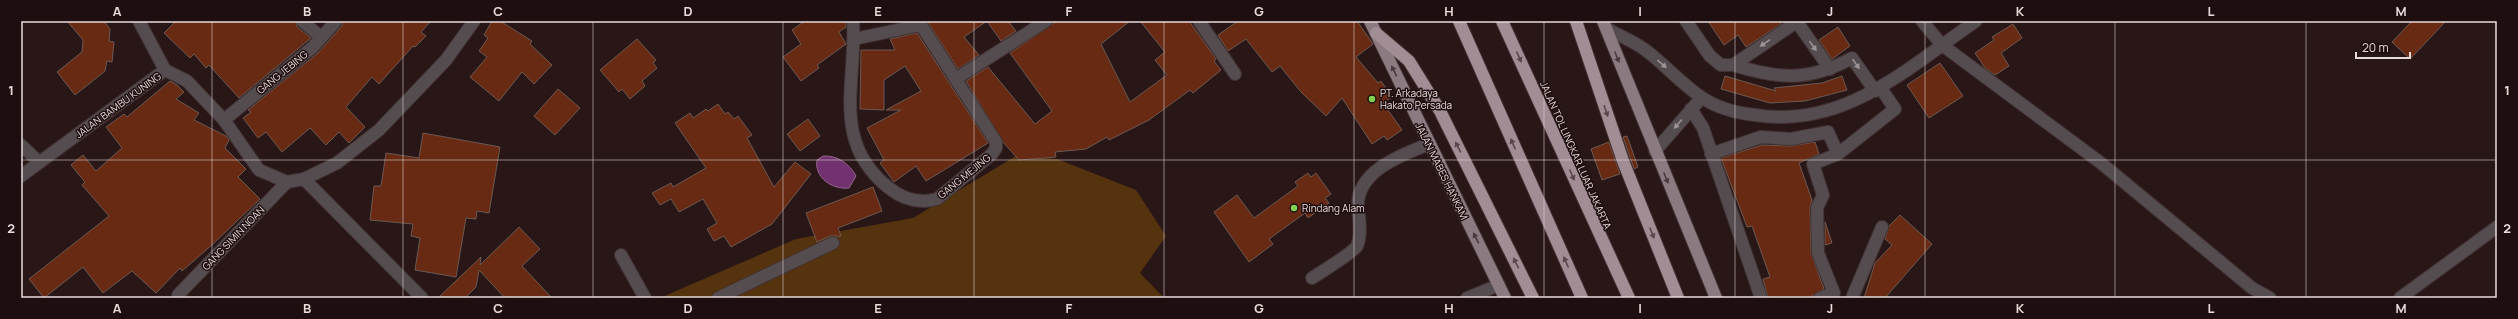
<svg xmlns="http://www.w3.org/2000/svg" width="2518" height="319" viewBox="0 0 2518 319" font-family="Manrope,sans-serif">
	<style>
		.green { fill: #55330e }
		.water { fill: #71326f; stroke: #95658f }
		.building { fill: #682a12; stroke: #6c5952 }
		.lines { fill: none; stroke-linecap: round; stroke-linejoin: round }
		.minor-casing { stroke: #443233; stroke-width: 14 }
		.major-casing { stroke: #443233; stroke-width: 14 }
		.highway-casing { stroke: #443233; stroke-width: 14 }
		.minor { stroke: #544c4f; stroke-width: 12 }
		.major { stroke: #8c7a81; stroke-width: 12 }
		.highway { stroke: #a28d95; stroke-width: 12 }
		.oneway { fill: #9e9495 }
		.oneway2 { fill: #5a474b }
		.oneway3 { fill: #4b393d }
		.grid { fill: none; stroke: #e8dbdb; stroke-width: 1; stroke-opacity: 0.55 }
		.poi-dot { fill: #80d051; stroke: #1f0e0f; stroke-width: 1.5 }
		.labels { text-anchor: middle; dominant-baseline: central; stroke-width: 3; stroke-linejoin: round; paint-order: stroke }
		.street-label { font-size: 10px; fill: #e8dbdb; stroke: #1f0e0f }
		.poi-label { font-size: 10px; fill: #e8dbdb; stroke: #1f0e0f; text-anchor: start }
		.neatline { fill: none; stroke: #e8dbdb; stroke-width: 1.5 }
		.grid-label { font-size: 13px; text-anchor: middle; font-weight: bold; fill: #e8dbdb }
	</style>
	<rect width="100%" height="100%" fill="#291718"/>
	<polygon class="green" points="1016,156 1057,159 1136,190 1166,236 1140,273 1164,298 660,298 796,239 913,218"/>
	<path class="water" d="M823 156C837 155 850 164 856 176L849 188C833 190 814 178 817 160Z"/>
	<g class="building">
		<polygon points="67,21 104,21 110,29 109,41 114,42 112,62 107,61 105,71 75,95 57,72 82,52 83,40"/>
		<polygon points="176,21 295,21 297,27 311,38 239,98 209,65 206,68 194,54 190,58 164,33"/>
		<polygon points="343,21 431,21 421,32 426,36 415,47 413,46 379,84 372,77 346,107 365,127 349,143 339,132 326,145 310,128 282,152 266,132 258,138 243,118 251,112 248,110 318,53 342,26"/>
		<polygon points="492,21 500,21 532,41 530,44 552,65 534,84 522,72 499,101 470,77 487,57 479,51 488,38 484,35"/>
		<polygon points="805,21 846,21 846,27 839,32 846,44 817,65 819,68 801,81 783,57 801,44 792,30"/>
		<polygon points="927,21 1008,21 1016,31 1001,41 987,21 964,37 979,55 958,69"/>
		<polygon points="1057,21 1130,21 1101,44 1130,102 1167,75 1155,60 1165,52 1140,21 1189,21 1216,59 1214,61 1221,70 1193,93 1190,90 1149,120 1109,140 1107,137 1086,149 1055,152 1056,157 1019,160 1003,142 966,81 988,67 1035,124 1052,111 1010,53"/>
		<polygon points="1238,21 1357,21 1373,44 1356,57 1378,83 1381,81 1392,97 1383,103 1402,130 1387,140 1384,136 1372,144 1342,98 1326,116 1301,92 1280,66 1272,72 1246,39 1228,51 1218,35"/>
		<polygon points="1708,21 1779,21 1781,24 1746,47 1738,35 1724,45"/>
		<polygon points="2412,21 2446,21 2410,59 2392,42"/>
		<polygon points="2013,24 2022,38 2001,53 2009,66 1995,75 1985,68 1975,53 1994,40 1992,37"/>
		<polygon points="1838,27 1850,46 1832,59 1819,40"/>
		<polygon points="917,33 988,143 926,181 916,166 894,182 880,163 884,160 867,128 901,110 886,110 921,91 905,66 884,80 884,110 860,109 861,50 895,50 890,39"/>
		<polygon points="637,39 656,60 653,63 657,68 642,81 645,86 630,99 622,89 619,92 600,70"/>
		<polygon points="1940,63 1963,96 1929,118 1907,85"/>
		<polygon points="1725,76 1776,91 1774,88 1822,83 1842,76 1847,90 1805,101 1770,103 1721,89"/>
		<polygon points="170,81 177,85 184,92 176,99 199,113 194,120 226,136 229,140 225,148 246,169 238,177 260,199 213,244 182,271 180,268 156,293 132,271 103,293 83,267 44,298 29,279 109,216 82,185 85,182 71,165 83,155 96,171 122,148 106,127 124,114 127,117"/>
		<polygon points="558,89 580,108 555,135 534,116"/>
		<polygon points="718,104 725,114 728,112 734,119 738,116 752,135 747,138 774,187 795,162 811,174 772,224 731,247 724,236 714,241 707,229 717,223 703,199 679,212 671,199 660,205 652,193 671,183 673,187 706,168 675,123 690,113 693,118 706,109 708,111"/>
		<polygon points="808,119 820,136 800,151 787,134"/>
		<polygon points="423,133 500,147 489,213 477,211 476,219 466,218 456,277 415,270 420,238 411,236 413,224 370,220 374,186 381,186 386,153 419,158"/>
		<polygon points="1627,136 1638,167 1634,169 1623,137"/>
		<polygon points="1609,142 1620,174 1602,180 1591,149"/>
		<polygon points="1815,142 1819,154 1799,163 1812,200 1810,208 1811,253 1824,289 1808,298 1768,298 1763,279 1770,277 1752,226 1747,227 1721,158 1762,145 1791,146"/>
		<polygon points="1308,173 1311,177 1316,173 1331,194 1325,198 1329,203 1308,218 1305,213 1269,239 1273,244 1249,262 1214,212 1237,195 1254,218 1298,186 1295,182"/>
		<polygon points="873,187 882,211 838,228 841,236 830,236 817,242 806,213"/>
		<polygon points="1900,215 1932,244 1885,298 1864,298 1875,263 1892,245 1885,239 1889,226"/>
		<polygon points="1825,222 1832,243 1825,245"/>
		<polygon points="519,227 540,249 522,266 552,298 505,298 479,270 476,287 465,298 438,298 481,257 480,265"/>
	</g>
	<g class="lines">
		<g class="minor-casing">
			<g id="minor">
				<polyline points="139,21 165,70"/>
				<polyline points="302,21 321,37"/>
				<path d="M853 21C857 84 830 141 889 188 904 200 919 204 937 199L992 154 996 148V142L921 25 854 39"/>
				<polyline points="1199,21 1235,74"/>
				<polyline points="1686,21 1710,56 1721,65 1733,65 1798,21"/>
				<polyline points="1922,21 1942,45 2101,163 2252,288 2270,298"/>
				<polyline points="1797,22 1830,69"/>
				<path d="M1606 28C1619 36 1636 42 1648 52 1666 66 1682 84 1701 97 1717 108 1736 113 1755 115 1845 129 1907 68 1976 21"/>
				<path d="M1733 65C1779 79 1808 82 1852 58L1875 91"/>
				<polyline points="957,78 1046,21"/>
				<polyline points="1691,109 1703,128 1761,298"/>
				<polyline points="224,120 313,47 336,21"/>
				<polyline points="21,145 39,162"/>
				<polyline points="1655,151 1697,103"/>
				<polyline points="1711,154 1761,137 1791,139 1828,132 1838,154"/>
				<polyline points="21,176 165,70 187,81 224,120 259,170 287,182 304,179 337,163 379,130 446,60 474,21"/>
				<polyline points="304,179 422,298"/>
				<polyline points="621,255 645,298"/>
				<path d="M1312 278C1320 273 1353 252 1357 246 1362 234 1359 218 1358 206 1357 171 1401 155 1429 144"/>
				<polyline points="178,295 287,182"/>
				<polyline points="718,298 833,243"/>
				<polyline points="1467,298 1499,285"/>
				<polyline points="1820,298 1834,293 1818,253 1817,208 1823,195 1813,164 1838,154 1895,109 1880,87"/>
				<polyline points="1852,298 1882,227"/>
				<polyline points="2400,298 2497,227"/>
			</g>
		</g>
		<g class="major-casing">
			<g id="major">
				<polyline points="1370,21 1505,298"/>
				<polyline points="1603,21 1716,298"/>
			</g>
		</g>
		<g class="highway-casing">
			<g id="highway">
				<polyline points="1459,21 1582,298"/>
				<polyline points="1502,21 1629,298"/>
				<polyline points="1576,21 1623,161 1678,298"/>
				<polyline points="1376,33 1409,61 1440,111 1533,298"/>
			</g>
		</g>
		<use href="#minor" class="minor"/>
		<use href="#major" class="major"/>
		<use href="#highway" class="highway"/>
	</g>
	<defs><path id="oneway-solid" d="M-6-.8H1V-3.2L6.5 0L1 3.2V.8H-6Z"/></defs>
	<g class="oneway">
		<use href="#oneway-solid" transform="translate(1765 43) rotate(146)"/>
		<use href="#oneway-solid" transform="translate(1813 46) rotate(55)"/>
		<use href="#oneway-solid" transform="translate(1662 64) rotate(41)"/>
		<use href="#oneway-solid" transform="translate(1856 64) rotate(55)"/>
		<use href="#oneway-solid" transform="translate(1678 124) rotate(131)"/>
	</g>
	<g class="oneway2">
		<use href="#oneway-solid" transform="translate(1519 57) rotate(66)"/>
		<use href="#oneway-solid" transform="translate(1606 111) rotate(71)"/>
		<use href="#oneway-solid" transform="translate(1513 144) rotate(-114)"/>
		<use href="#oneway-solid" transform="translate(1458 147) rotate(-116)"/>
		<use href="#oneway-solid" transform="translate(1572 175) rotate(66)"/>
		<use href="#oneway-solid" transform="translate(1652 233) rotate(68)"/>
		<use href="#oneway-solid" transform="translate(1566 262) rotate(-114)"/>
		<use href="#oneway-solid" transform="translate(1516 263) rotate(-116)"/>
	</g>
	<g class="oneway3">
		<use href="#oneway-solid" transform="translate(1617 57) rotate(68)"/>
		<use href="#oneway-solid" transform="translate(1394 71) rotate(-116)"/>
		<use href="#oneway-solid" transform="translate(1666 178) rotate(68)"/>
		<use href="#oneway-solid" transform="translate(1476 238) rotate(-117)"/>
	</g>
	<path class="grid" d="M212 21V298M403 21V298M593 21V298M783 21V298M974 21V298M1164 21V298M1354 21V298M1544 21V298M1735 21V298M1925 21V298M2115 21V298M2306 21V298M21 160H2497"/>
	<g class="poi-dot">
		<circle cx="1372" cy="99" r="4"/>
		<circle cx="1294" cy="208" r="4"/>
	</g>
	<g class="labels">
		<g class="street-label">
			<text transform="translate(282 72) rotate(-39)">GANG JEBING</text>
			<text transform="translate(118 105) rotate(-36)">JALAN BAMBU KUNING</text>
			<text transform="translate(1576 155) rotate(66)">JALAN TOL LINGKAR LUAR JAKARTA</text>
			<text transform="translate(1442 171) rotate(64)">JALAN MABES HANKAM</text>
			<text transform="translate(964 176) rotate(-39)">GANG MEJING</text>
			<text transform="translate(233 238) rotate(-46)">GANG SIMIN NOAN</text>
		</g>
		<g class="poi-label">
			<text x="1380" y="93">PT. Arkadaya<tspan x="1380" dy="12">Hakato Persada</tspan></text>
			<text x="1302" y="208">Rindang Alam</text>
		</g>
	</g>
	<rect width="2518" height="319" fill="none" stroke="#1f0e0f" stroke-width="44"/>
	<path d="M2356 52v6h54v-6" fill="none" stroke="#e8dbdb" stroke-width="2"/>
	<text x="2362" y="52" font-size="12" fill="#e8dbdb" stroke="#1f0e0f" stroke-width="3" paint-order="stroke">20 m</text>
	<rect x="22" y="22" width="2474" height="275" class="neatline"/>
	<g class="grid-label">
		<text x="117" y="16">A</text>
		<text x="307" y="16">B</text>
		<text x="498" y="16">C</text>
		<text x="688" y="16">D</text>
		<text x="878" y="16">E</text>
		<text x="1069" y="16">F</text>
		<text x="1259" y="16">G</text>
		<text x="1449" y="16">H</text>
		<text x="1640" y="16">I</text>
		<text x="1830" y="16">J</text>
		<text x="2020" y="16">K</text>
		<text x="2211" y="16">L</text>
		<text x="2401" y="16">M</text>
		<text x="11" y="95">1</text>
		<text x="2507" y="95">1</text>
		<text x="11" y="233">2</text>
		<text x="2507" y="233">2</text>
		<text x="117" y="313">A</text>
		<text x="307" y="313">B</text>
		<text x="498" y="313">C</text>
		<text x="688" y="313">D</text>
		<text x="878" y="313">E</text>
		<text x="1069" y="313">F</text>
		<text x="1259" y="313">G</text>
		<text x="1449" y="313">H</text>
		<text x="1640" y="313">I</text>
		<text x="1830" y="313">J</text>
		<text x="2020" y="313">K</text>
		<text x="2211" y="313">L</text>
		<text x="2401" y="313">M</text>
	</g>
</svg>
